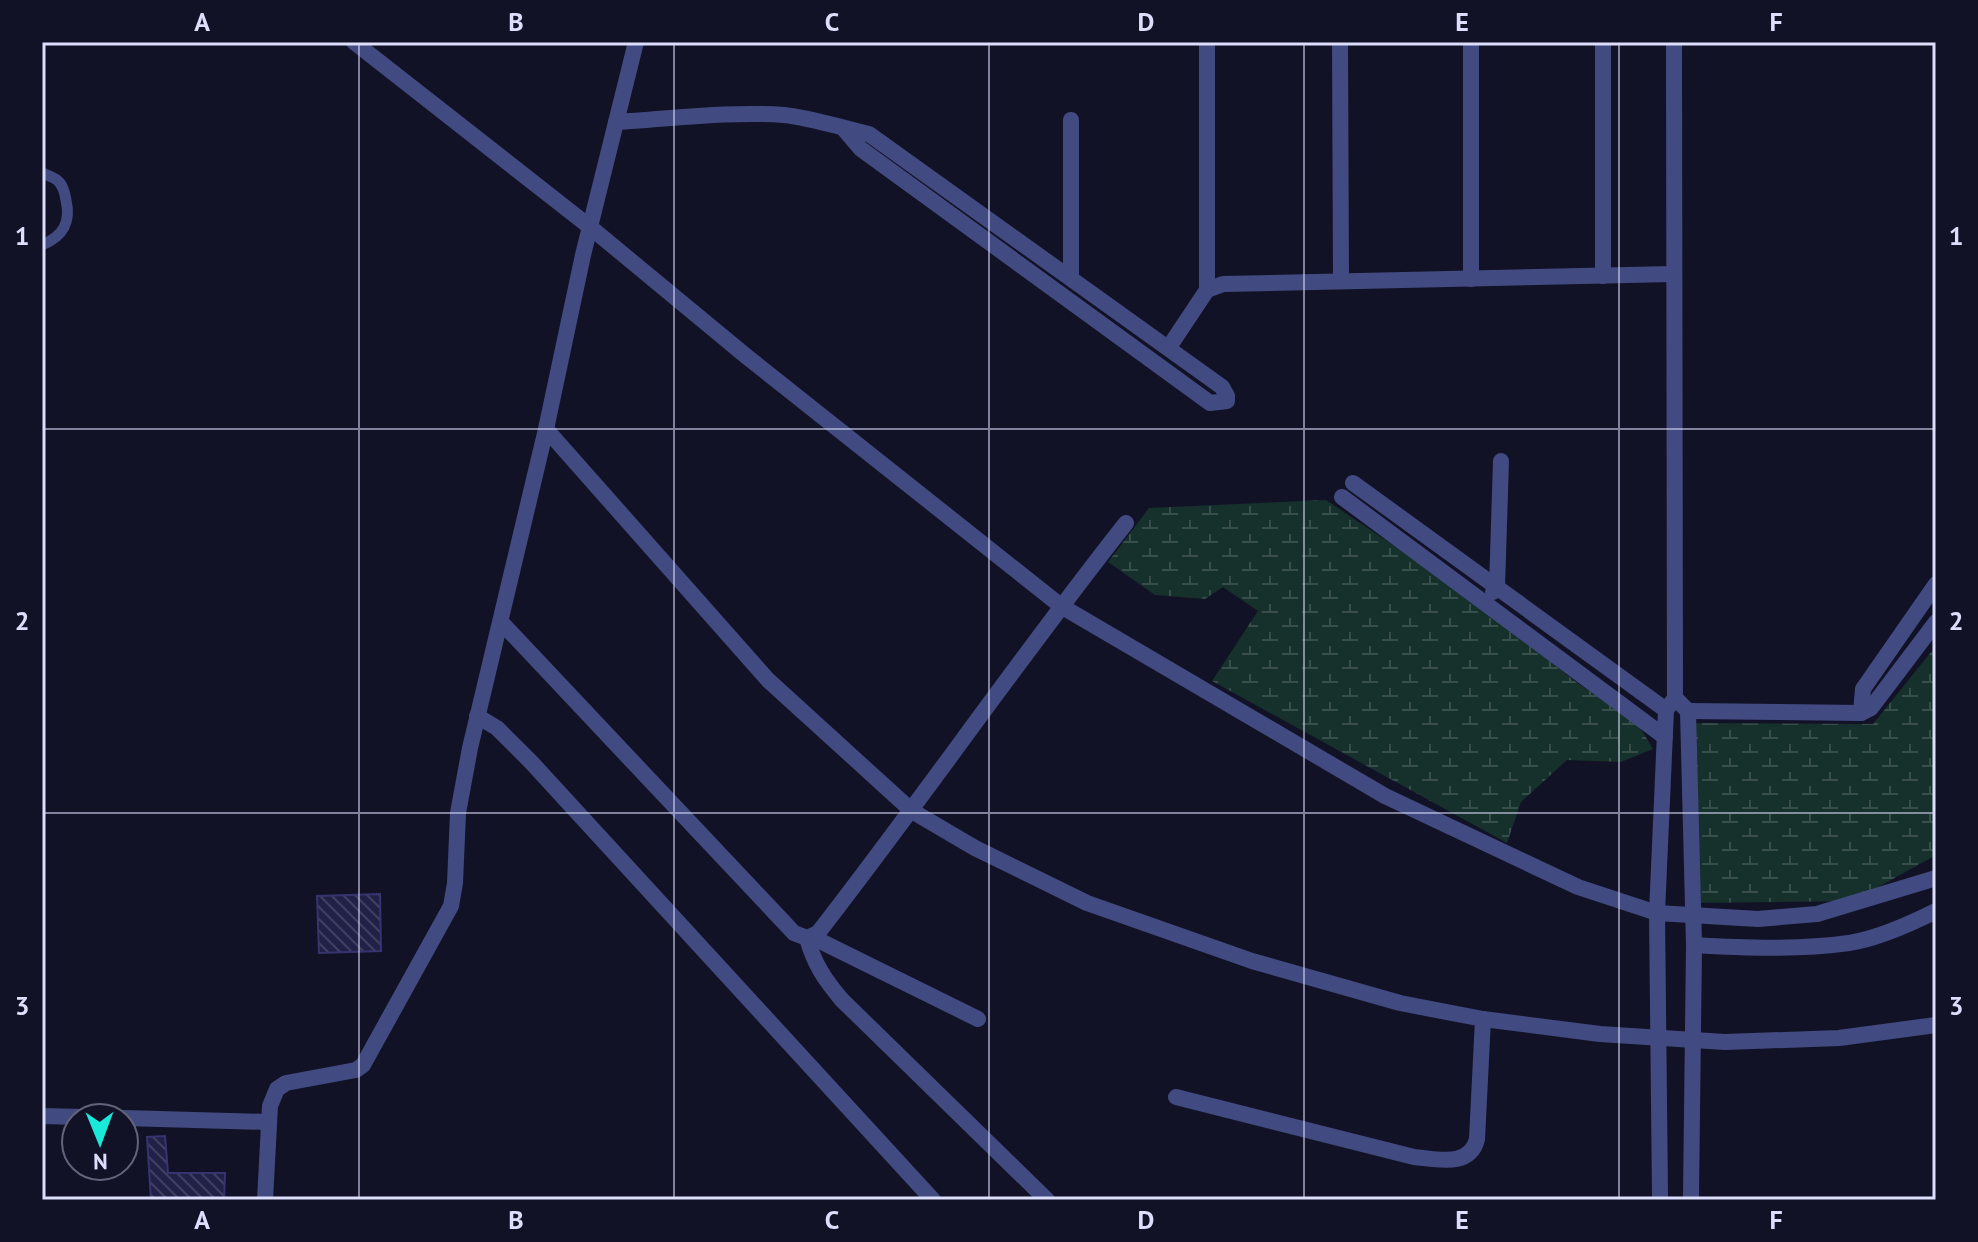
<svg xmlns="http://www.w3.org/2000/svg" width="1978" height="1242" viewBox="0 0 1978 1242" font-family="'PT Sans',sans-serif">
	<style>
		.wetland { fill: url(#wetland-marsh) }
		.building { fill: url(#building-back-hatch); stroke: #363470; stroke-width: 2 }
		.lines { fill: none; stroke-linecap: round; stroke-linejoin: round }
		.service { stroke: #424b81; stroke-width: 11 }
		.minor { stroke: #424b81; stroke-width: 16 }
		.grid { fill: none; stroke: #dcdefc; stroke-width: 2; stroke-opacity: 0.55 }
		.neatline { fill: none; stroke: #dcdefc; stroke-width: 3 }
		.grid-label { font-size: 26px; text-anchor: middle; font-weight: bold; fill: #dcdefc }
	</style>
	<defs>
		<pattern id="wetland-marsh" width="20" height="14" patternUnits="userSpaceOnUse" patternTransform="scale(2)"><rect width="20" height="14" fill="#16302b"/><path d="M1 5h8M5 5V1M11 12h8M15 12V8" fill="none" stroke="#374e4b"/></pattern>
		<pattern id="building-back-hatch" width="6" height="6" patternUnits="userSpaceOnUse" patternTransform="scale(2)"><rect width="6" height="6" fill="#212046"/><path d="M-1 5l2 2M0 0l6 6M5-1l2 2" fill="none" stroke="#414062"/></pattern>
	</defs>
	<rect width="100%" height="100%" fill="#121227"/>
	<g class="wetland">
		<polygon points="1326,500 1467,595 1576,682 1638,724 1653,749 1621,762 1567,760 1521,802 1507,843 1212,681 1258,611 1223,587 1205,599 1155,595 1108,562 1149,508"/>
		<polygon points="1936,646 1936,855 1853,901 1689,903 1688,723 1873,724"/>
	</g>
	<g class="building">
		<polygon points="380,894 381,951 319,953 317,896"/>
		<polygon points="165,1136 168,1173 225,1173 224,1200 151,1200 147,1137"/>
	</g>
	<g class="lines">
		<path class="service" d="M42 173C47 175 56 178 59 182 63 186 65 194 66 200 71 222 64 236 42 245"/>
		<g class="minor">
			<polyline points="354,42 590,227 746,356 1061,606 1385,796 1578,887 1657,913 1758,919 1817,914 1936,878"/>
			<polyline points="1207,42 1207,290"/>
			<polyline points="1340,42 1341,281"/>
			<polyline points="1603,42 1603,276"/>
			<polyline points="1674,42 1675,698 1688,711 1694,945 1691,1196"/>
			<polyline points="1071,120 1071,277"/>
			<path d="M616 122C671 119 728 111 784 115 812 118 842 128 869 134L1222 387 1227 396V401L1210 403 861 149 843 128"/>
			<polyline points="1471,279 1471,42"/>
			<polyline points="1169,347 1207,290 1223,284 1673,274"/>
			<polyline points="546,429 768,680 912,811 975,848 1087,903 1252,961 1400,1003 1483,1019 1600,1034 1725,1042 1839,1038 1936,1025"/>
			<polyline points="1353,483 1666,710"/>
			<polyline points="1342,497 1665,737"/>
			<polyline points="1493,592 1497,587 1501,461"/>
			<path d="M501 622 794 933 807 938 818 933C923 798 1020 657 1126 523"/>
			<polyline points="1688,711 1861,713 1871,708 1936,622"/>
			<polyline points="1861,713 1863,689 1936,584"/>
			<polyline points="477,716 497,728 532,763 933,1200"/>
			<polyline points="812,937 978,1019"/>
			<path d="M807 938C814 964 825 980 842 1000L1047 1200"/>
			<path d="M1694 945C1744 948 1798 950 1849 943 1875 939 1912 923 1936 911"/>
			<path d="M1176 1097 1414 1157C1437 1159 1470 1168 1477 1139L1483 1019"/>
			<polyline points="42,1116 120,1118"/>
			<polyline points="124,1118 269,1122"/>
			<polyline points="1660,1196 1657,913 1666,710 1675,698"/>
			<polyline points="265,1200 270,1106 277,1089 286,1083 356,1070 363,1065 451,906 455,883 458,813 470,748 546,429 583,255 636,42"/>
		</g>
	</g>
	<path class="grid" d="M359 42V1200M674 42V1200M989 42V1200M1304 42V1200M1619 42V1200M42 429H1936M42 813H1936"/>
	<rect width="1978" height="1242" fill="none" stroke="#121227" stroke-width="88"/>
	<g transform="translate(100 1142) rotate(179)"><circle r="38" fill="#121227" stroke="#63647c" stroke-width="2"/>
	<path d="M0-6L14 30L0 20L-14 30Z" fill="#1ae9da"/>
	<text y="-12" font-size="22" font-weight="bold" text-anchor="middle" fill="#dcdefc">N</text>
	</g>
	<rect x="44" y="44" width="1890" height="1154" class="neatline"/>
	<g class="grid-label">
		<text x="202" y="31">A</text>
		<text x="516" y="31">B</text>
		<text x="832" y="31">C</text>
		<text x="1146" y="31">D</text>
		<text x="1462" y="31">E</text>
		<text x="1776" y="31">F</text>
		<text x="22" y="245">1</text>
		<text x="1956" y="245">1</text>
		<text x="22" y="630">2</text>
		<text x="1956" y="630">2</text>
		<text x="22" y="1015">3</text>
		<text x="1956" y="1015">3</text>
		<text x="202" y="1229">A</text>
		<text x="516" y="1229">B</text>
		<text x="832" y="1229">C</text>
		<text x="1146" y="1229">D</text>
		<text x="1462" y="1229">E</text>
		<text x="1776" y="1229">F</text>
	</g>
</svg>
